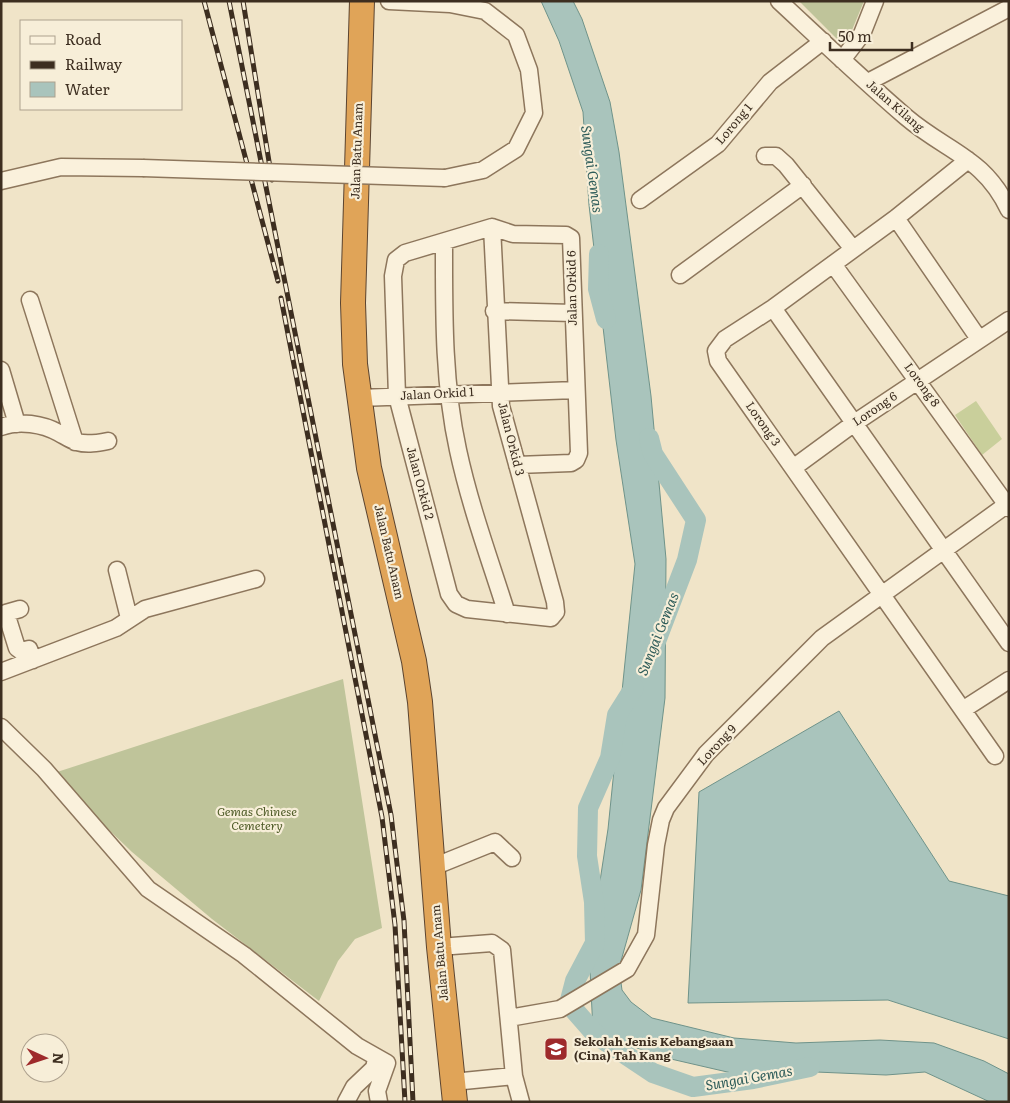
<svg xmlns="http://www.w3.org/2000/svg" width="1010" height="1103" font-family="Literata,serif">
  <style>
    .green { fill: #c9cf9b }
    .cemetery { fill: #bfc49a }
    .water { fill: #a9c4bc; stroke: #6f938a }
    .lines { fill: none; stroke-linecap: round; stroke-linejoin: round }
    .river { stroke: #a9c4bc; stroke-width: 20 }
    .minor-casing { stroke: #8d765c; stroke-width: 19 }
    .highway-casing { stroke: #5b4430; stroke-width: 26 }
    .minor { stroke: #faf1dc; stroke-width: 16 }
    .highway { stroke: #e0a458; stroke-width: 24 }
    .rail-casing { stroke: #3d2e20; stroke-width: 5 }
    .rail { stroke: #f7eed8; stroke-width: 3; stroke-dasharray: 9; stroke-linecap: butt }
    .minor-bridge-casing { stroke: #8d765c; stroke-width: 19; stroke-linecap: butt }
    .minor-bridge { stroke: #faf1dc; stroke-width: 16 }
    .labels { text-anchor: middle; stroke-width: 4.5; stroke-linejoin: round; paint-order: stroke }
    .street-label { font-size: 12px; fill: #3d2e20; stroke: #f7eed8 }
    .park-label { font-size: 12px; font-style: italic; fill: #4d5a26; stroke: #f7eed8 }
    .poi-label { font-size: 12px; font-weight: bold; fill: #3d2e20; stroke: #f7eed8; text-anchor: start }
    .water-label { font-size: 14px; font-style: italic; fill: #2f5d5a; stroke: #f7eed8 }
  </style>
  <rect width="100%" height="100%" fill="#f0e4c8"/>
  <path class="green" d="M976 401 1002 439 982 455 955 415Z"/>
  <path class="cemetery" d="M799 1H864L845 47Z
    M343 679 382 928 355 939 338 961 319 1001 212 919 132 852 51 774Z"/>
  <path class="water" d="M541 1H573L582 19 610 102 619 152 651 396 666 559 665 698 641 890 619 968 622 990 631 1002 652 1018 734 1038 796 1043 880 1040 934 1043 984 1061 1009 1074V1102H990L925 1072 886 1075 816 1072 736 1074 658 1056 593 1031 590 970 596 907 608 829 635 564 616 440 589 205 583 112 559 41Z
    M839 711 949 881 1009 896V1039L888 1000 688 1003 699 792Z"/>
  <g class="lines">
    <path class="river" d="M599 254 598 289 606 319
      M649 438 653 454 696 520 687 560 655 644
      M634 688 617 715 610 758 588 808 587 856 594 902 595 943 575 981 569 1004 596 1035 653 1073 693 1087 753 1079 810 1067"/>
    <g class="minor-casing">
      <path id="minor" d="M389 1 450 4 485 11 516 35 529 70 534 113 516 149 483 170 445 178
        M779 1C821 40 863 80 906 117 947 152 984 157 1009 210
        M842 60 862 34 875 1
        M868 82 1009 8
        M765 156H776L786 165 853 249
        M968 160 896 218 773 308 725 339 716 351 718 361 995 756
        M1 181 61 167 143 168
        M640 200 718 144 770 82 823 41
        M896 218 979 339
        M492 227 501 406 555 602 556 612 551 618 467 609 456 604 449 594 397 396 393 276 396 260 405 253 492 227 513 234 566 235 571 238 579 453 576 460 571 463 517 465
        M444 242C444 311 443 382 458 450 470 506 490 560 507 614
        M833 264 1009 508
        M680 275 803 185
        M30 300 75 442
        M773 308 1009 643
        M494 311 573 313
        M1 370 17 424
        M359 398 576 390
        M1 427C19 420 43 424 59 433 65 436 70 440 77 442 87 445 98 443 108 441
        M793 468 853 424 1009 320
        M117 570 129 618
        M20 609 6 613 17 648 21 651 29 649 33 660
        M1 672 116 628 145 609 256 579
        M964 709 1009 680
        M1 727 44 769 148 889 244 955 357 1046 387 1063 377 1091 379 1102
        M433 867 495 842 512 858
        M439 947 492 943 502 950 514 1076 521 1102
        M509 1018 560 1009 627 969 646 935 656 845 661 820 666 808 706 754 822 638 1009 503
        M453 1082 514 1076
        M346 1102 354 1087 374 1068 376 1059"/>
    </g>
    <g class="highway-casing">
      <path id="highway" d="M362 1 353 303 355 364 369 468 414 661 420 702 439 947 455 1102"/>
    </g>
    <use href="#minor" class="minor"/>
    <use href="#highway" class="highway"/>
    <g class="rail-casing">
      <path id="rail" d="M204 1 278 281
        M229 1 391 815 404 921 413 1102
        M243 1 272 180
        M281 298 382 817 395 925 405 1102"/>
    </g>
    <use href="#rail" class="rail"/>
    <g class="minor-bridge-casing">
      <path id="minor-bridge" d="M143 168 445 178"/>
    </g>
    <use href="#minor-bridge" class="minor-bridge"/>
  </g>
  <defs>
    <g id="school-square" transform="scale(1.25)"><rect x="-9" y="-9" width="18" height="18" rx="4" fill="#9e2a2b" stroke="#f7eed8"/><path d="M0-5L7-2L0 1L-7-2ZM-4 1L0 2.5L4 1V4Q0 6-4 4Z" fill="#fff"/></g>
  </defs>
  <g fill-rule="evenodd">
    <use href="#school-square" x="556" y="1049"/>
  </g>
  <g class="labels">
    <g class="street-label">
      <text transform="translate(895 106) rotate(41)" y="4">Jalan Kilang</text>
      <text transform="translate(734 124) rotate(-50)" y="4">Lorong 1</text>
      <text transform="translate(357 151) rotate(-88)" y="4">Jalan Batu Anam</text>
      <text transform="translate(572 288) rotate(-91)" y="4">Jalan Orkid 6</text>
      <text transform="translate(922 385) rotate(54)" y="4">Lorong 8</text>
      <text transform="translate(437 394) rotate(-3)" y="4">Jalan Orkid 1</text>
      <text transform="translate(875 409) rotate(-34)" y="4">Lorong 6</text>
      <text transform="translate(763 424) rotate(55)" y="4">Lorong 3</text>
      <text transform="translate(511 439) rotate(76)" y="4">Jalan Orkid 3</text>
      <text transform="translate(420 483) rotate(75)" y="4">Jalan Orkid 2</text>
      <text transform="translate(389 552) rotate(77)" y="4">Jalan Batu Anam</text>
      <text transform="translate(717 745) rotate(-47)" y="4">Lorong 9</text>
      <text transform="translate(440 953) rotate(-95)" y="4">Jalan Batu Anam</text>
    </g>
    <g class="park-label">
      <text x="257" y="816">Gemas Chinese<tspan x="257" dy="14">Cemetery</tspan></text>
    </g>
    <g class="poi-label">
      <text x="574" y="1046">Sekolah Jenis Kebangsaan<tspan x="574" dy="14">(Cina) Tah Kang</tspan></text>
    </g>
    <g class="water-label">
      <text transform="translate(592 169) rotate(82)" y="5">Sungai Gemas</text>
      <text transform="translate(658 634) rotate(-68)" y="5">Sungai Gemas</text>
      <text transform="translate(749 1078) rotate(-10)" y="5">Sungai Gemas</text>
    </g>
  </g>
  <rect width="1010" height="1103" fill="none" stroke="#3d2e20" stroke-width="5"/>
  <rect x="20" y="20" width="162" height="90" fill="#f7eed8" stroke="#ada18e"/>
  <rect x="30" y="36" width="25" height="8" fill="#faf1dc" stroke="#ada18e"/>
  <text x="65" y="45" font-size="15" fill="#3d2e20">Road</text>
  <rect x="30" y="61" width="25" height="8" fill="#3d2e20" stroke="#ada18e"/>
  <text x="65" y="70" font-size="15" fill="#3d2e20">Railway</text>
  <rect x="30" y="82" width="25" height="15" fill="#a9c4bc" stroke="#ada18e"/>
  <text x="65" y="95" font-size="15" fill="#3d2e20">Water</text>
  <g transform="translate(45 1058) rotate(93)"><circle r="24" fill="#f7eed8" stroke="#ada18e"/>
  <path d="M0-4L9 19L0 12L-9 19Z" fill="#9e2a2b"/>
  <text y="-8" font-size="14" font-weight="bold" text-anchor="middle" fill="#3d2e20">N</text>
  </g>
  <path d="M830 42v8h82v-8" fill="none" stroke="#3d2e20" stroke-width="2.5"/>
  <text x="838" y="42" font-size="15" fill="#3d2e20" stroke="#f7eed8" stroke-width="4" paint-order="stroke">50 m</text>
</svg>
